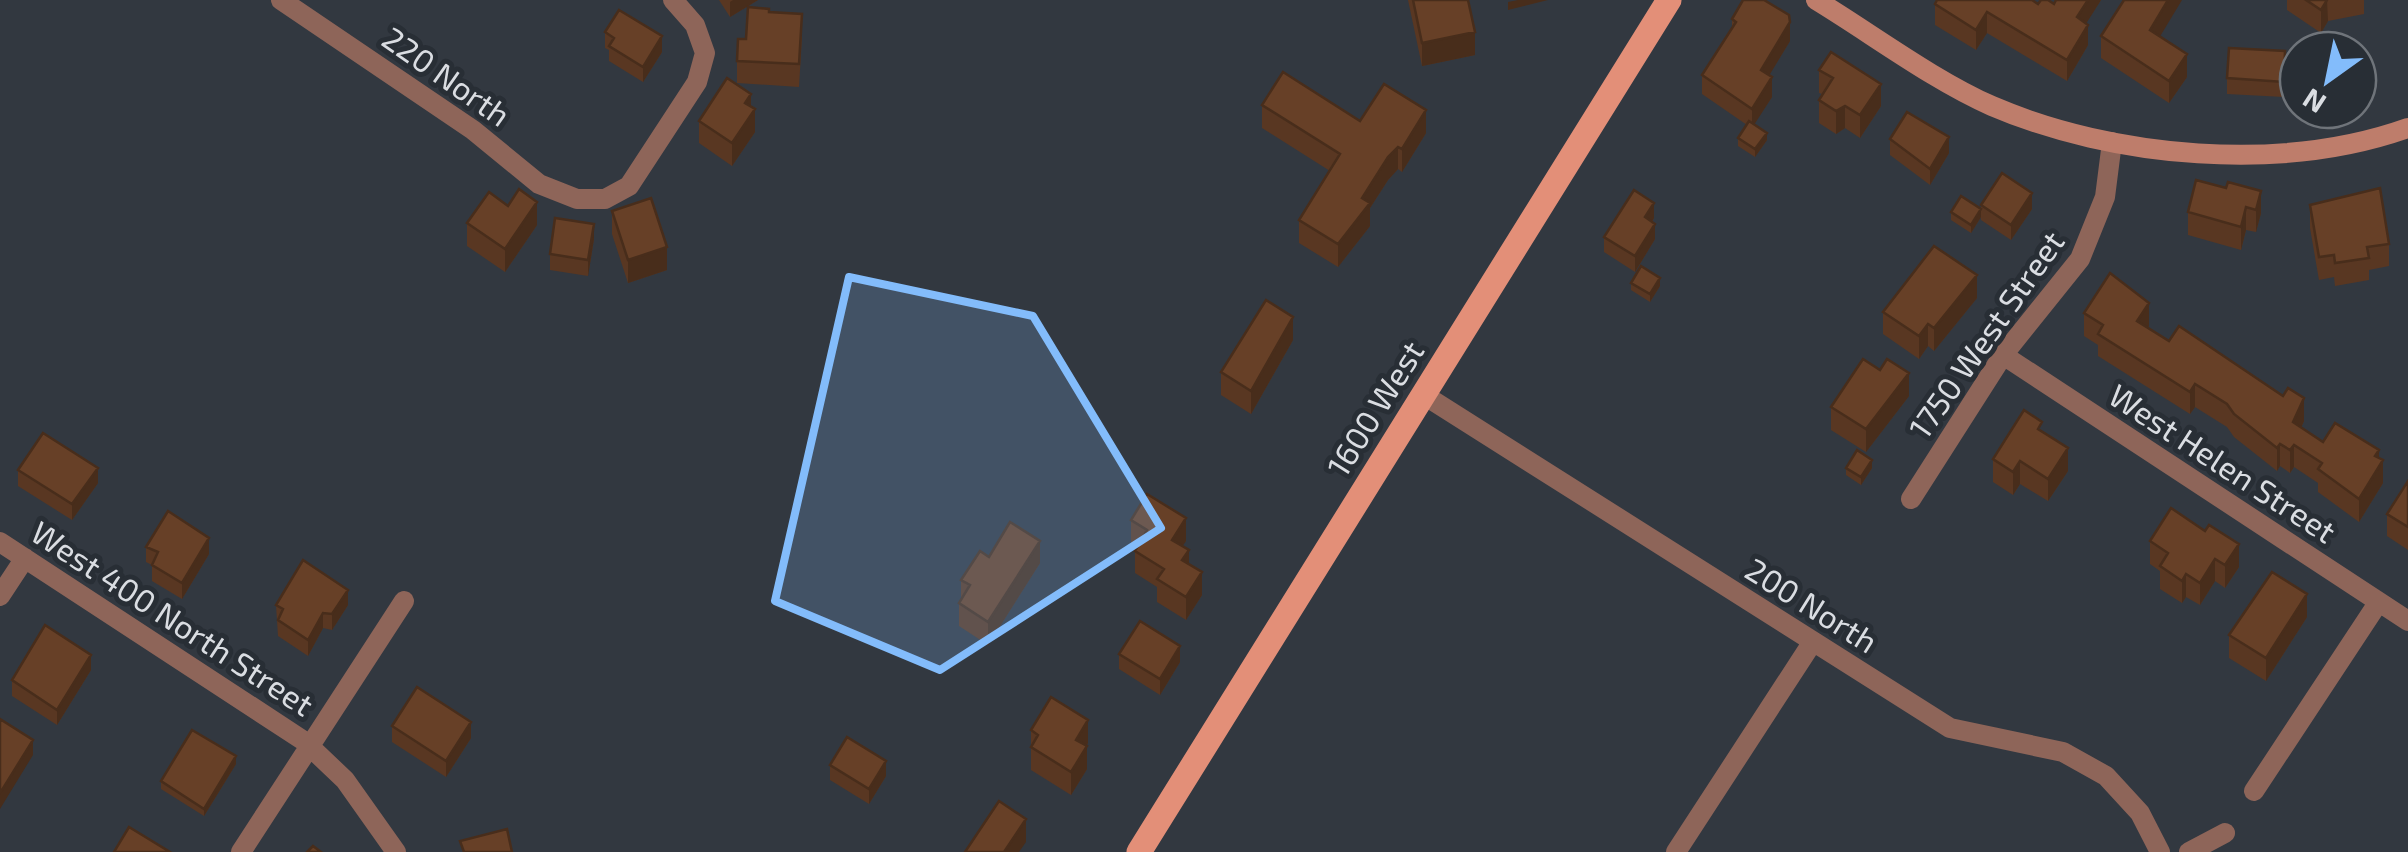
<svg xmlns="http://www.w3.org/2000/svg" width="2408" height="852" font-family="'Exo 2',sans-serif">
  <style>
    .lines { fill: none; stroke-linecap: round; stroke-linejoin: round }
    .street { stroke: #8e6559; stroke-width: 20 }
    .secondary { stroke: #be7d6b; stroke-width: 20 }
    .primary { stroke: #e38f78; stroke-width: 25 }
    .wall { fill: #593722 }
    .shaded-wall { fill: #482d1b }
    .building { fill: #674027; stroke: #482d1b; stroke-width: 2.5 }
    .marked { fill: #83bcfb; fill-opacity: 0.2; stroke: #83bcfb; stroke-width: 8; stroke-linejoin: round }
    .labels { text-anchor: middle; stroke-width: 10; stroke-linejoin: round; paint-order: stroke }
    .street-label { font-size: 32px; fill: #dadde2; stroke: #282e35 }
  </style>
  <rect width="100%" height="100%" fill="#323840"/>
  <g class="lines">
    <path class="street" d="M281 0 473 130 539 184 577 199H605L629 186 697 82 705 53 695 25 673 0
      M2003 355 2408 621
      M1424 395 1950 728 2063 752 2106 776 2140 813 2160 852
      M1911 499 2003 355 2080 259 2105 197 2112 142
      M0 542 304 741 345 780 396 852
      M0 596 25 558
      M2254 791 2378 603
      M241 852 404 601
      M1676 852 1812 643
      M2189 852 2225 833"/>
    <path class="secondary" d="M1816 0C1872 34 1933 80 1992 106 2113 158 2282 173 2408 128"/>
    <path class="primary" d="M1139 852 1669 0"/>
  </g>
  <path class="wall" d="M719 0H758L730 17Z
    M1408 0H1468L1475 55 1422 66Z
    M2056 0H2101L2086 23 2088 45 2067 81 1987 33 1976 50 1935 25V4H2054Z
    M2287 0H2364V14L2328 21 2321 33 2287 10Z
    M769 12 802 37 799 87 737 83V61L746 39Z
    M1732 19 1790 41 1769 75 1772 97 1754 124 1767 140 1755 157 1738 146V138L1747 125 1702 94V75L1732 29Z
    M605 32 662 52 643 82 609 61V50L605 48Z
    M2101 36 2187 77 2169 103 2101 58Z
    M2285 66 2284 97 2227 94V78Z
    M1819 70 1881 106 1860 138 1845 128 1836 134 1819 123V100L1822 94 1819 93Z
    M1262 105 1426 133 1402 172 1398 169 1388 180 1370 208V226L1338 267 1299 243V220L1330 171 1262 128Z
    M751 107 755 132 732 166 699 143V121Z
    M1890 139 1949 153 1930 185 1890 155Z
    M2226 188 2261 213 2256 232 2246 230 2241 250 2188 235V212Z
    M1981 205 2032 209 2011 240 1981 220Z
    M2310 205 2389 244V266L2369 270V280L2335 286 2334 277 2319 280 2310 228Z
    M508 206 537 225 505 272 467 246V223Z
    M612 211 667 270 628 283 612 234Z
    M1951 212 1981 217 1971 233 1951 220Z
    M1654 218 1652 222 1655 239 1635 272 1604 252V237Z
    M594 239 588 276 550 270V254Z
    M1631 283 1660 286 1650 302 1631 290Z
    M1977 298 1934 351 1928 346 1919 359 1883 334V312Z
    M2084 313 2149 326 2148 327 2169 341 2304 421 2301 428 2323 442 2379 458 2383 483 2359 522 2318 492V483L2294 467 2290 473 2280 466 2277 471 2234 437 2227 427 2195 407 2190 414 2098 356V345L2084 336Z
    M1293 340 1251 414 1221 395V372Z
    M1909 396 1866 452 1831 430V407Z
    M2042 432 2068 471 2048 501 2020 484 2013 495 1993 482V459Z
    M1846 468H1872L1861 485 1846 475Z
    M18 470 98 483 72 520 18 486Z
    M2408 481V550L2387 536V514Z
    M2171 508 2239 567 2225 588 2215 581 2200 605 2186 597 2182 603 2160 589V571L2150 564V541Z
    M1131 520 1186 541 1182 546 1202 595 1186 620 1157 602V587L1135 573V551L1137 547 1131 543Z
    M146 547 209 554 182 599 152 581V565L146 562Z
    M989 557 1040 563 988 645 959 626V603L961 599V580Z
    M276 605H348L332 630 323 628 308 656 278 636Z
    M2307 617 2266 681 2229 658V635Z
    M1119 654 1180 662 1160 695 1119 669Z
    M91 670 57 725 12 696V680Z
    M392 726 471 738 446 777 392 742Z
    M1031 730 1088 743 1086 746 1087 769 1071 795 1031 770Z
    M236 764 204 816 161 789V781Z
    M830 765 886 776 869 804 830 780Z"/>
  <path class="shaded-wall" d="M733 0H758L730 17V2Z
    M1518 0H1548L1508 10V2Z
    M2088 0H2101L2077 38V17Z
    M2168 0H2182L2150 53V30Z
    M2327 0 2328 21 2321 33V10Z
    M1987 12V33L1976 50V30Z
    M1790 22V41L1761 89V70Z
    M2088 25V45L2067 81V60Z
    M1475 32V55L1422 66V43Z
    M662 36V52L643 82V67Z
    M2187 54V77L2169 103V81Z
    M1772 77V97L1752 128V109Z
    M1881 84V106L1860 138V115Z
    M751 94V115L755 109V132L732 166V143L745 103Z
    M1845 106V128L1836 134V111Z
    M1426 110V133L1402 172V149Z
    M1767 133V140L1755 157V149Z
    M1949 137V153L1930 185V169Z
    M1398 147V169L1388 180 1370 208V226L1338 267V244L1362 198 1388 157Z
    M2261 191V213L2256 232V210Z
    M2032 193V209L2011 240V225Z
    M537 202V225L505 272V249Z
    M1654 203V218L1645 233V217Z
    M2246 207V230L2241 250V227Z
    M1981 209V217L1971 233V225Z
    M594 224V239L588 276V260Z
    M1655 224V239L1635 272V256Z
    M667 247V270L628 283V260Z
    M1977 275V298L1934 351V328Z
    M1660 278V286L1650 302V294Z
    M2149 303V326L2137 343V321Z
    M1293 317V340L1251 414V391Z
    M1928 324V346L1919 359V336Z
    M1909 373V396L1866 452V429Z
    M2195 384V407L2190 414V392Z
    M2304 398V421L2293 445V422Z
    M2280 444V466L2277 471V448Z
    M2294 445V467L2290 473V450Z
    M2068 448V471L2048 501V479Z
    M2379 450V467L2383 460V483L2359 522V499Z
    M1872 460V468L1861 485V477Z
    M2020 461V484L2013 495V472Z
    M98 468V483L72 520V504Z
    M1186 518V541L1172 562V540Z
    M209 538V554L182 599V583Z
    M1040 541V563L988 645V622Z
    M2239 544V567L2225 588V565Z
    M1189 550V572L1182 560Z
    M2215 559V581L2200 605V583Z
    M1202 572V595L1186 620V597Z
    M2186 574V597L2182 603V581Z
    M348 590V605L332 630V614Z
    M2307 594V617L2266 681V658Z
    M323 613V628L308 656V640Z
    M1180 646V662L1160 695V679Z
    M91 655V670L57 725V710Z
    M1088 720V743L1076 762V740Z
    M471 722V738L446 777V761Z
    M33 740V755L0 809V793Z
    M1087 746V769L1071 795V772Z
    M236 756V764L204 816V809Z
    M886 761V776L869 804V789Z
    M1026 819V842L1019 852H1004Z"/>
  <path class="building" d="M1413 0H1468L1475 32 1422 43Z
    M1743 0H1764L1789 15 1790 22 1761 70 1772 77 1752 109 1702 75 1736 22 1732 19Z
    M1937 0H2032L2038 4 2041 0H2048L2054 4 2056 0H2088L2077 17 2088 25 2067 60 1987 12 1976 30 1935 4Z
    M2124 0H2168L2150 30 2187 54 2169 81 2101 36Z
    M2306 0H2327L2321 10Z
    M748 7 769 9V12L802 14 799 64 737 61 738 39H746Z
    M619 10 662 36 643 67 609 46 614 38 605 32Z
    M2229 48 2285 51 2284 82 2227 78Z
    M1831 52 1881 84 1860 115 1845 106 1836 111 1819 100 1833 78 1819 70Z
    M1283 72 1360 121 1384 84 1426 110 1402 149 1398 147 1388 157 1362 198 1370 203 1338 244 1299 220 1340 154 1262 105Z
    M727 78 751 94 745 103 755 109 732 143 699 121Z
    M1907 112 1949 137 1930 169 1890 139Z
    M1749 121 1767 133 1755 149 1738 138Z
    M2002 173 2032 193 2011 225 1981 205Z
    M2196 180 2226 188 2228 182 2261 191 2256 210 2246 207 2241 227 2188 212Z
    M2380 188 2389 244 2367 247 2369 258 2335 263 2334 255 2319 257 2310 205Z
    M519 189 537 202 505 249 467 223 489 192 508 206Z
    M1634 190 1654 203 1645 217 1655 224 1635 256 1604 237Z
    M1961 196 1981 209 1971 225 1951 212Z
    M651 198 667 247 628 260 612 211Z
    M555 218 594 224 588 260 550 254Z
    M1934 246 1977 275 1934 328 1928 324 1919 336 1883 312Z
    M1641 266 1660 278 1650 294 1631 283Z
    M2110 273 2149 303 2137 321 2169 341 2179 326 2283 396 2288 388 2304 398 2293 422 2323 442 2335 423 2379 450 2375 456 2383 460 2359 499 2318 469 2322 463 2294 445 2290 450 2280 444 2277 448 2234 414 2227 404 2195 384 2190 392 2098 334 2103 325 2084 313Z
    M1266 300 1293 317 1251 391 1221 372Z
    M1863 359 1880 370 1887 359 1909 373 1866 429 1831 407Z
    M2024 410 2042 422 2038 429 2068 448 2048 479 2020 461 2013 472 1993 459Z
    M43 433 98 468 72 504 18 470Z
    M1857 450 1872 460 1861 477 1846 468Z
    M2408 481V527L2387 514Z
    M1147 494 1186 518 1172 540 1189 550 1182 560 1202 572 1186 597 1157 579 1164 569 1135 551 1147 530 1131 520Z
    M2171 508 2205 531 2209 525 2239 544 2225 565 2215 559 2200 583 2186 574 2182 581 2160 566 2168 553 2150 541Z
    M168 511 209 538 182 583 152 565 158 552 146 547Z
    M1010 522 1040 541 988 622 959 603 970 585 961 580 980 551 989 557Z
    M303 560 348 590 332 614 323 613 308 640 278 620 283 609 276 605Z
    M2272 572 2307 594 2266 658 2229 635Z
    M1140 621 1180 646 1160 679 1119 654Z
    M45 625 91 655 57 710 12 680Z
    M417 687 471 722 446 761 392 726Z
    M1051 697 1088 720 1076 740 1087 746 1071 772 1031 747 1038 735 1031 730Z
    M0 719 33 740 0 793Z
    M192 730 236 756 204 809 161 781Z
    M847 737 886 761 869 789 830 765Z
    M999 801 1026 819 1004 852H965Z
    M129 827 170 852H114Z
    M507 829 512 852H464L460 841Z
    M313 846 321 852H307Z"/>
  <path class="marked" d="M849 277 1033 316 1161 528 940 670 775 601Z"/>
  <g class="labels">
    <g class="street-label">
      <text transform="translate(446 77) rotate(35)" y="11">220 North</text>
      <text transform="translate(1987 335) rotate(-55)" y="11">1750 West Street</text>
      <text transform="translate(1376 409) rotate(-58)" y="11">1600 West</text>
      <text transform="translate(2222 464) rotate(33)" y="11">West Helen Street</text>
      <text transform="translate(1811 606) rotate(32)" y="11">200 North</text>
      <text transform="translate(172 619) rotate(33)" y="11">West 400 North Street</text>
    </g>
  </g>
  <g transform="translate(2328 80) rotate(213)"><circle r="48" fill="#282e35" stroke="#6f747a" stroke-width="2.5"/>
  <path d="M0-8L18 38L0 25L-18 38Z" fill="#83bcfb"/>
  <text y="-15" font-size="28" font-weight="bold" text-anchor="middle" fill="#dadde2">N</text>
  </g>
</svg>
